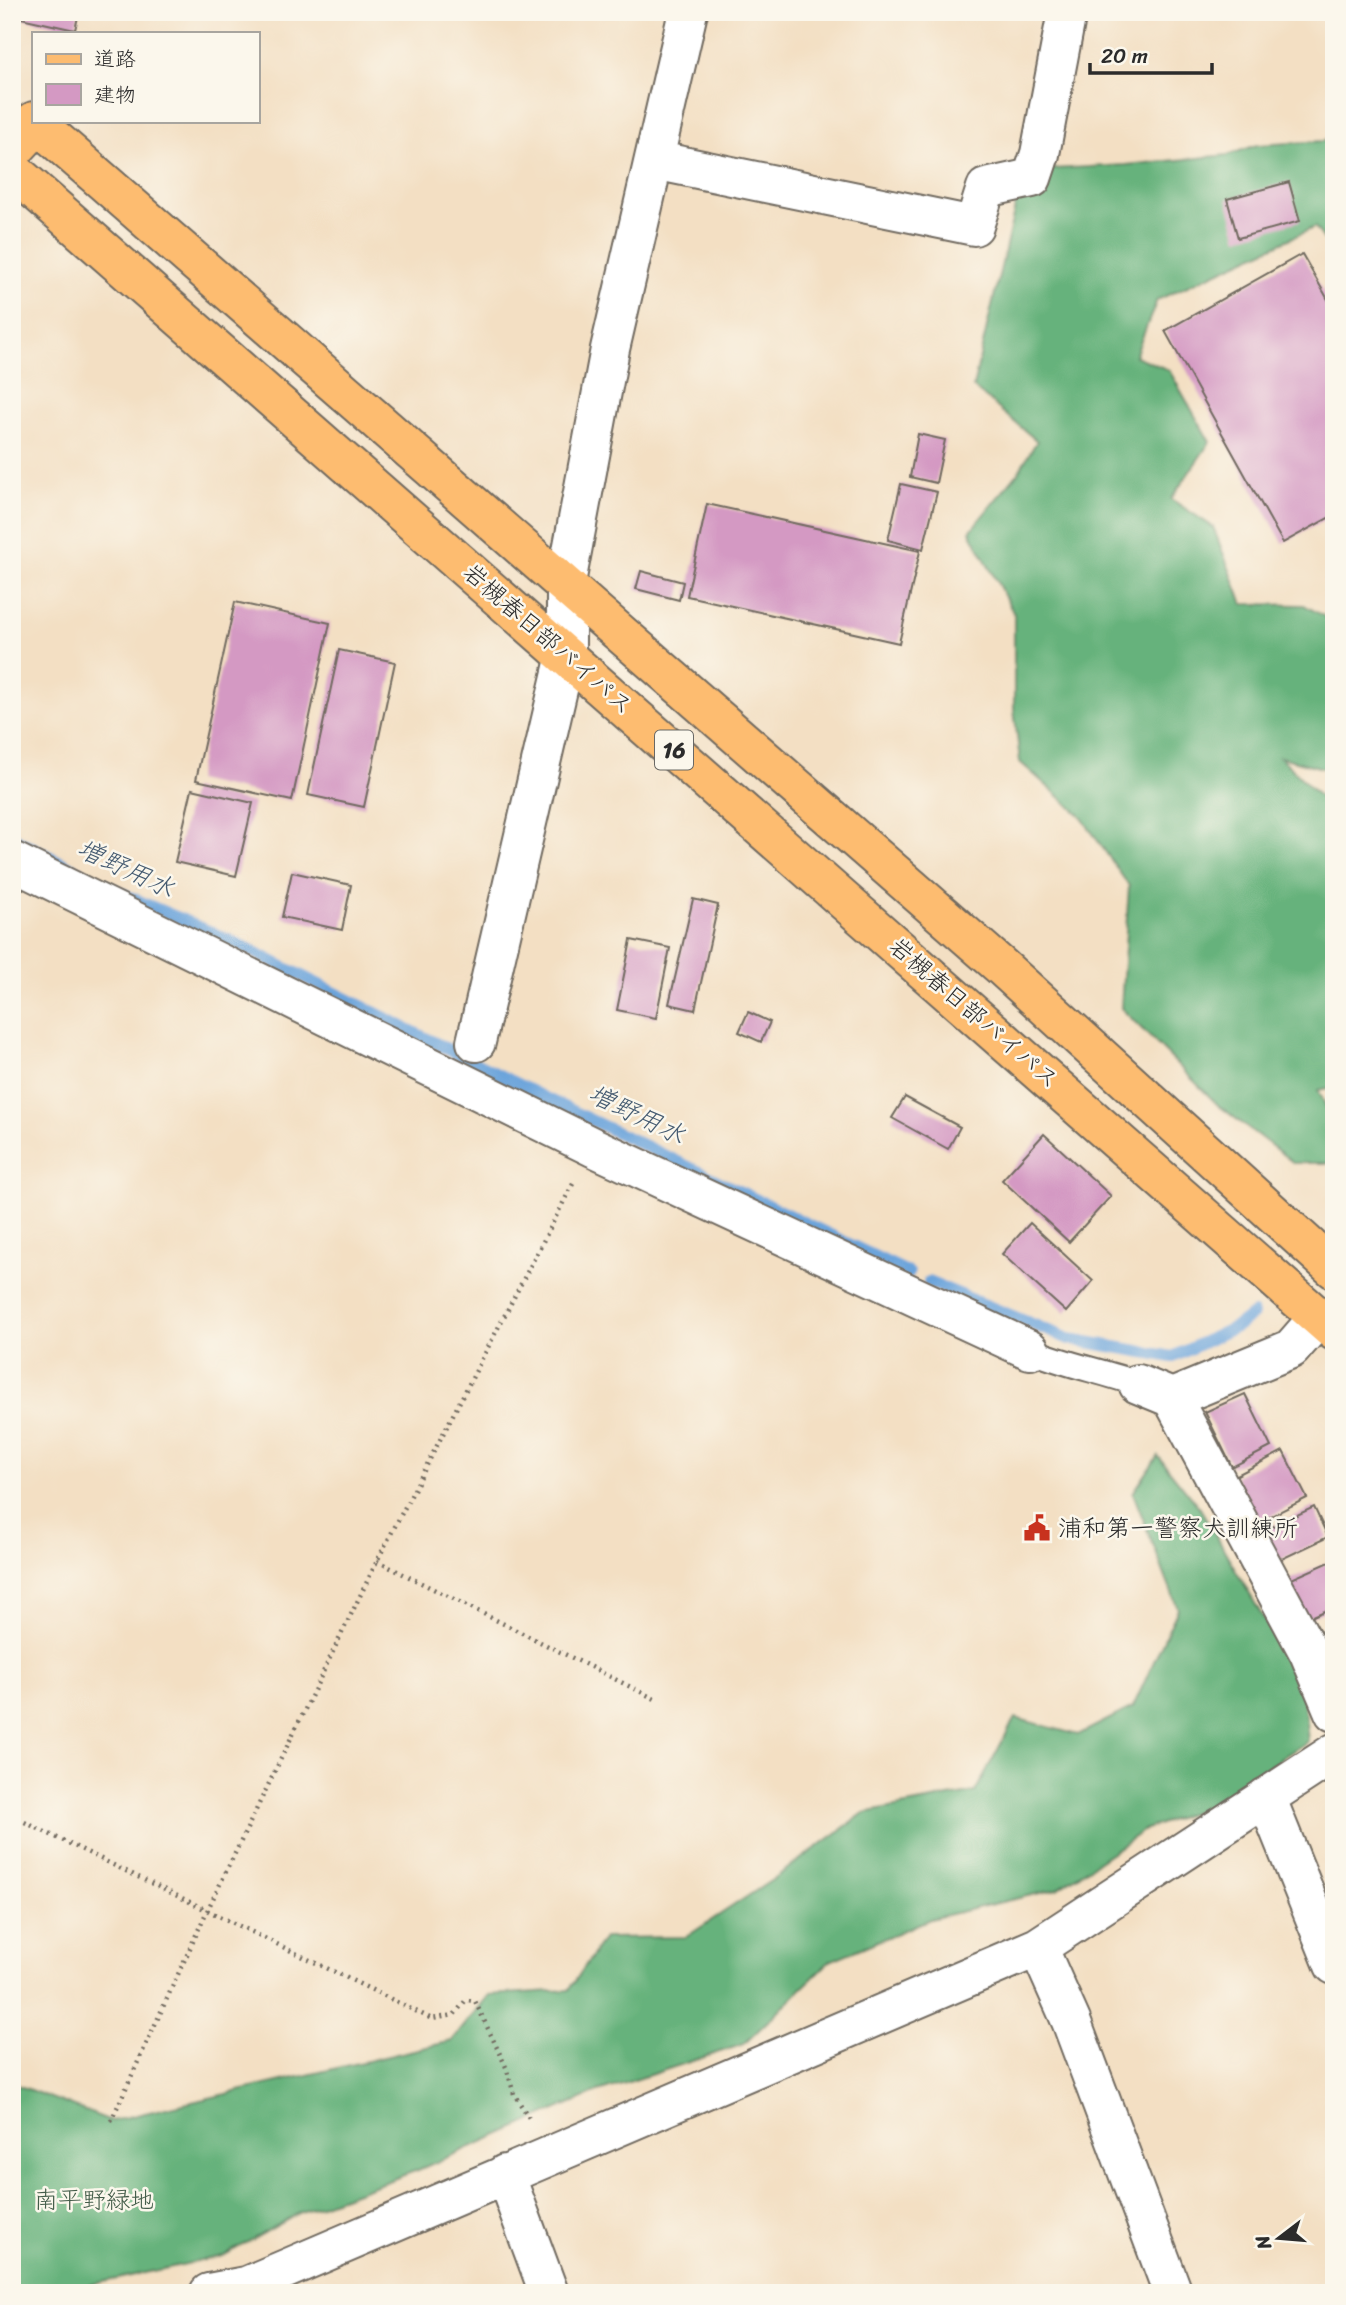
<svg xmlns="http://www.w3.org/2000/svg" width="1346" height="2305" font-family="Sriracha,'Klee One',sans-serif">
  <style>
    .forest { fill: #66b27c; stroke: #486e54; stroke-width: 2 }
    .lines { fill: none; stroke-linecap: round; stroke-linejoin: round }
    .stream { stroke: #6ca4db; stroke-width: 12 }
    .building { fill: #d499c3 }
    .service-casing { stroke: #716a60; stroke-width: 28 }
    .minor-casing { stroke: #716a60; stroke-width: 42 }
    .primary-casing { stroke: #716a60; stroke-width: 42 }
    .trunk-casing { stroke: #716a60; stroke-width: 42 }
    .path { stroke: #716a60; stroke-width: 4.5; stroke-dasharray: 2 5; stroke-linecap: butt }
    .service { stroke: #fff; stroke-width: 24 }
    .minor { stroke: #fff; stroke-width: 38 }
    .primary { stroke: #fdbc70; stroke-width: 38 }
    .trunk { stroke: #fdbc70; stroke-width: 38 }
    .labels { text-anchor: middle; stroke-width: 5; stroke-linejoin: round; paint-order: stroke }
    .shield { fill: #fbf7ec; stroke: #696865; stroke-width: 2 }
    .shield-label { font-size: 23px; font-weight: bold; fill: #2b2b2b }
    .street-label { font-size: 24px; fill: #2b2b2b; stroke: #fbf7ec }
    .poi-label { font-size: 24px; fill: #2b2b2b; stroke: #fbf7ec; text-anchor: start }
    .park-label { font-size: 24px; fill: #445d4a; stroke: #fbf7ec }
    .water-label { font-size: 26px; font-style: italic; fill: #455b71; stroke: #fbf7ec }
  </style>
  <rect width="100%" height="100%" fill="#fbf7ec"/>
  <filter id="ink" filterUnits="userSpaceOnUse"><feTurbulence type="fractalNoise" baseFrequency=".0143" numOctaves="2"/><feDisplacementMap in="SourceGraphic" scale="14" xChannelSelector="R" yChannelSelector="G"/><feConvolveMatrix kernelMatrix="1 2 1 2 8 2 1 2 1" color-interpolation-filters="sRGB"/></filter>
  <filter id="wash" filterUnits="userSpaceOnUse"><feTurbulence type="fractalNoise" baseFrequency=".00686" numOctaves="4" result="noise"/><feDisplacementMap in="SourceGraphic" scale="28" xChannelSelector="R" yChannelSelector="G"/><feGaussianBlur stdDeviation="1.57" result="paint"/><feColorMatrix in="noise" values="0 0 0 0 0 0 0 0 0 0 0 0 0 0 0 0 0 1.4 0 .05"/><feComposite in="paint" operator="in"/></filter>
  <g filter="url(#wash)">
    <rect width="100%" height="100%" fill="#f3dfc3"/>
    <path class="forest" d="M1334 137V253L1315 227 1157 300 1135 356 1169 370 1210 442 1171 499 1213 527 1243 604 1304 605 1334 622V771L1280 757 1334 811V921L1329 922 1334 928V1087L1318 1090C1333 1119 1337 1130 1329 1163H1294L1218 1105 1121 1008 1129 886 1080 815 1020 762 1014 709V614L970 531 1017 474 1037 441 973 387 1016 203 1052 169 1126 165 1228 155 1257 145 1324 141Z
      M1158 1456 1200 1508 1279 1645 1304 1703 1308 1741 1204 1808 1146 1829 1057 1889 930 1919 830 1961 744 2044 595 2093 418 2170 301 2212 223 2256 52 2293H12V2083L111 2121 452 2041 489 1995 569 1990 604 1938 686 1937 772 1880 864 1813 975 1792 1015 1718 1078 1735 1133 1707 1178 1609 1133 1493Z"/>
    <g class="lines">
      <path class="stream" d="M12 837 118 892 236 943 543 1097 909 1273
        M929 1282 1069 1339 1173 1357 1237 1326 1253 1314"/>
    </g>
    <g id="blocks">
      <path class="building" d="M12 12H79L75 30 12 16Z
        M1289 182 1300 221 1238 238 1227 199Z
        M1302 254 1334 310V515L1283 543 1165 331Z
        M918 434 945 440 936 483 910 477Z
        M901 484 937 492 923 549 888 540Z
        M707 504 920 551 899 643 687 596Z
        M641 571 683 582 679 600 636 589Z
        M235 602 330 623 292 801 196 780Z
        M339 650 395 662 364 807 308 795Z
        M192 789 253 803 236 876 175 862Z
        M292 872 351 885 342 930 282 917Z
        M693 899 718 905 695 1010 669 1004Z
        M631 940 670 948 656 1018 617 1010Z
        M748 1012 770 1022 761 1042 739 1032Z
        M905 1097 960 1127 948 1149 892 1118Z
        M1044 1134 1111 1196 1069 1242 1002 1180Z
        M1030 1223 1093 1281 1066 1312 1002 1254Z
        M1245 1394 1271 1447 1232 1467 1205 1412Z
        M1283 1451 1307 1498 1259 1522 1235 1476Z
        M1314 1507 1328 1537 1267 1566 1252 1536Z
        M1334 1560V1607L1304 1620 1287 1581Z"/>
    </g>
  </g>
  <g filter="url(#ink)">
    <use href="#blocks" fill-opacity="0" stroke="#716a60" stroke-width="2"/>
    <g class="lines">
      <g class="service-casing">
        <path id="service" d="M1030 1350C1066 1365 1102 1371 1138 1384"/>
      </g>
      <g class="minor-casing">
        <path id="minor" d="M654 160 974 226 986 188 1032 178 1040 154 1067 12
          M12 861 593 1147 1030 1350
          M476 1042 566 655V583L610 349 688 12
          M1318 1318 1291 1349 1172 1398 1309 1653 1334 1712
          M1138 1384 1172 1398
          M1266 1797 1334 1965
          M1038 1947 1071 2021 1173 2293
          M505 2174 549 2293
          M209 2293 246 2286 1038 1947 1334 1753"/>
      </g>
      <g class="primary-casing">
        <path id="primary" d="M12 152 38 124"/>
      </g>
      <g class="trunk-casing">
        <path id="trunk" d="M34 121 1002 967 1334 1269
          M12 170 1334 1331"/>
      </g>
      <path class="path" d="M377 1561 655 1699
        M12 1816 432 2019 454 2015 466 2000 475 2001 506 2067 514 2094 531 2121
        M111 2121 207 1911 377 1561 575 1180"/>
      <use href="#service" class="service"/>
      <use href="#minor" class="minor"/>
      <use href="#primary" class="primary"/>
      <use href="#trunk" class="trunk"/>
    </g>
  </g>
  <defs>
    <g id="civic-bare" transform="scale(2.1)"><path d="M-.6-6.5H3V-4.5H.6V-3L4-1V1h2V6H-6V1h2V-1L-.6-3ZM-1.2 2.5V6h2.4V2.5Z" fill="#c8321e" stroke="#fbf7ec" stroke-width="2.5" paint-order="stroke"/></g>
  </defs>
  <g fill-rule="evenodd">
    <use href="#civic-bare" x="1037" y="1528"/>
  </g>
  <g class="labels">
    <rect class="shield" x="655" y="730.5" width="38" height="39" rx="5"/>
    <g class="shield-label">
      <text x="674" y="758">16</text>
    </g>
    <g class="street-label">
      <text transform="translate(548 639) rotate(41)" y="8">岩槻春日部バイパス</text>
      <text transform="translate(974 1013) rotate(41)" y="8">岩槻春日部バイパス</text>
    </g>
    <g class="poi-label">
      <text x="1058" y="1536">浦和第一警察犬訓練所</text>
    </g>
    <g class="park-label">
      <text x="94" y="2208">南平野緑地</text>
    </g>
    <g class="water-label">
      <text transform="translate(126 868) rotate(25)" y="9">増野用水</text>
      <text transform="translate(637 1114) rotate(26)" y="9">増野用水</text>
    </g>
  </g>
  <rect width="1346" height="2305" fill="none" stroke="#fbf7ec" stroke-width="42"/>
  <rect x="32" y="32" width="228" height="91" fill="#fbf7ec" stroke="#a8a59f" stroke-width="2"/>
  <rect x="46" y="54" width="35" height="10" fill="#fdbc70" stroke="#a8a59f" stroke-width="2"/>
  <text x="94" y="66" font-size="21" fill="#2b2b2b">道路</text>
  <rect x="46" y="84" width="35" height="21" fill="#d499c3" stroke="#a8a59f" stroke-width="2"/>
  <text x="94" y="102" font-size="21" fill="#2b2b2b">建物</text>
  <g transform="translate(1279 2238) rotate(254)" stroke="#fbf7ec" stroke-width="5" paint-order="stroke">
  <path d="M0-5L12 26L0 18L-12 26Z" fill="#2b2b2b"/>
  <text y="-10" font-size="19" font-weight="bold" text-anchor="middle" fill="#2b2b2b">N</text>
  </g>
  <path d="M1090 63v10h122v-10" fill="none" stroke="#2b2b2b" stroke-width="3.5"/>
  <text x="1101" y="63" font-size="21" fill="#2b2b2b" stroke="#fbf7ec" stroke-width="5" paint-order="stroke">20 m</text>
</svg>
